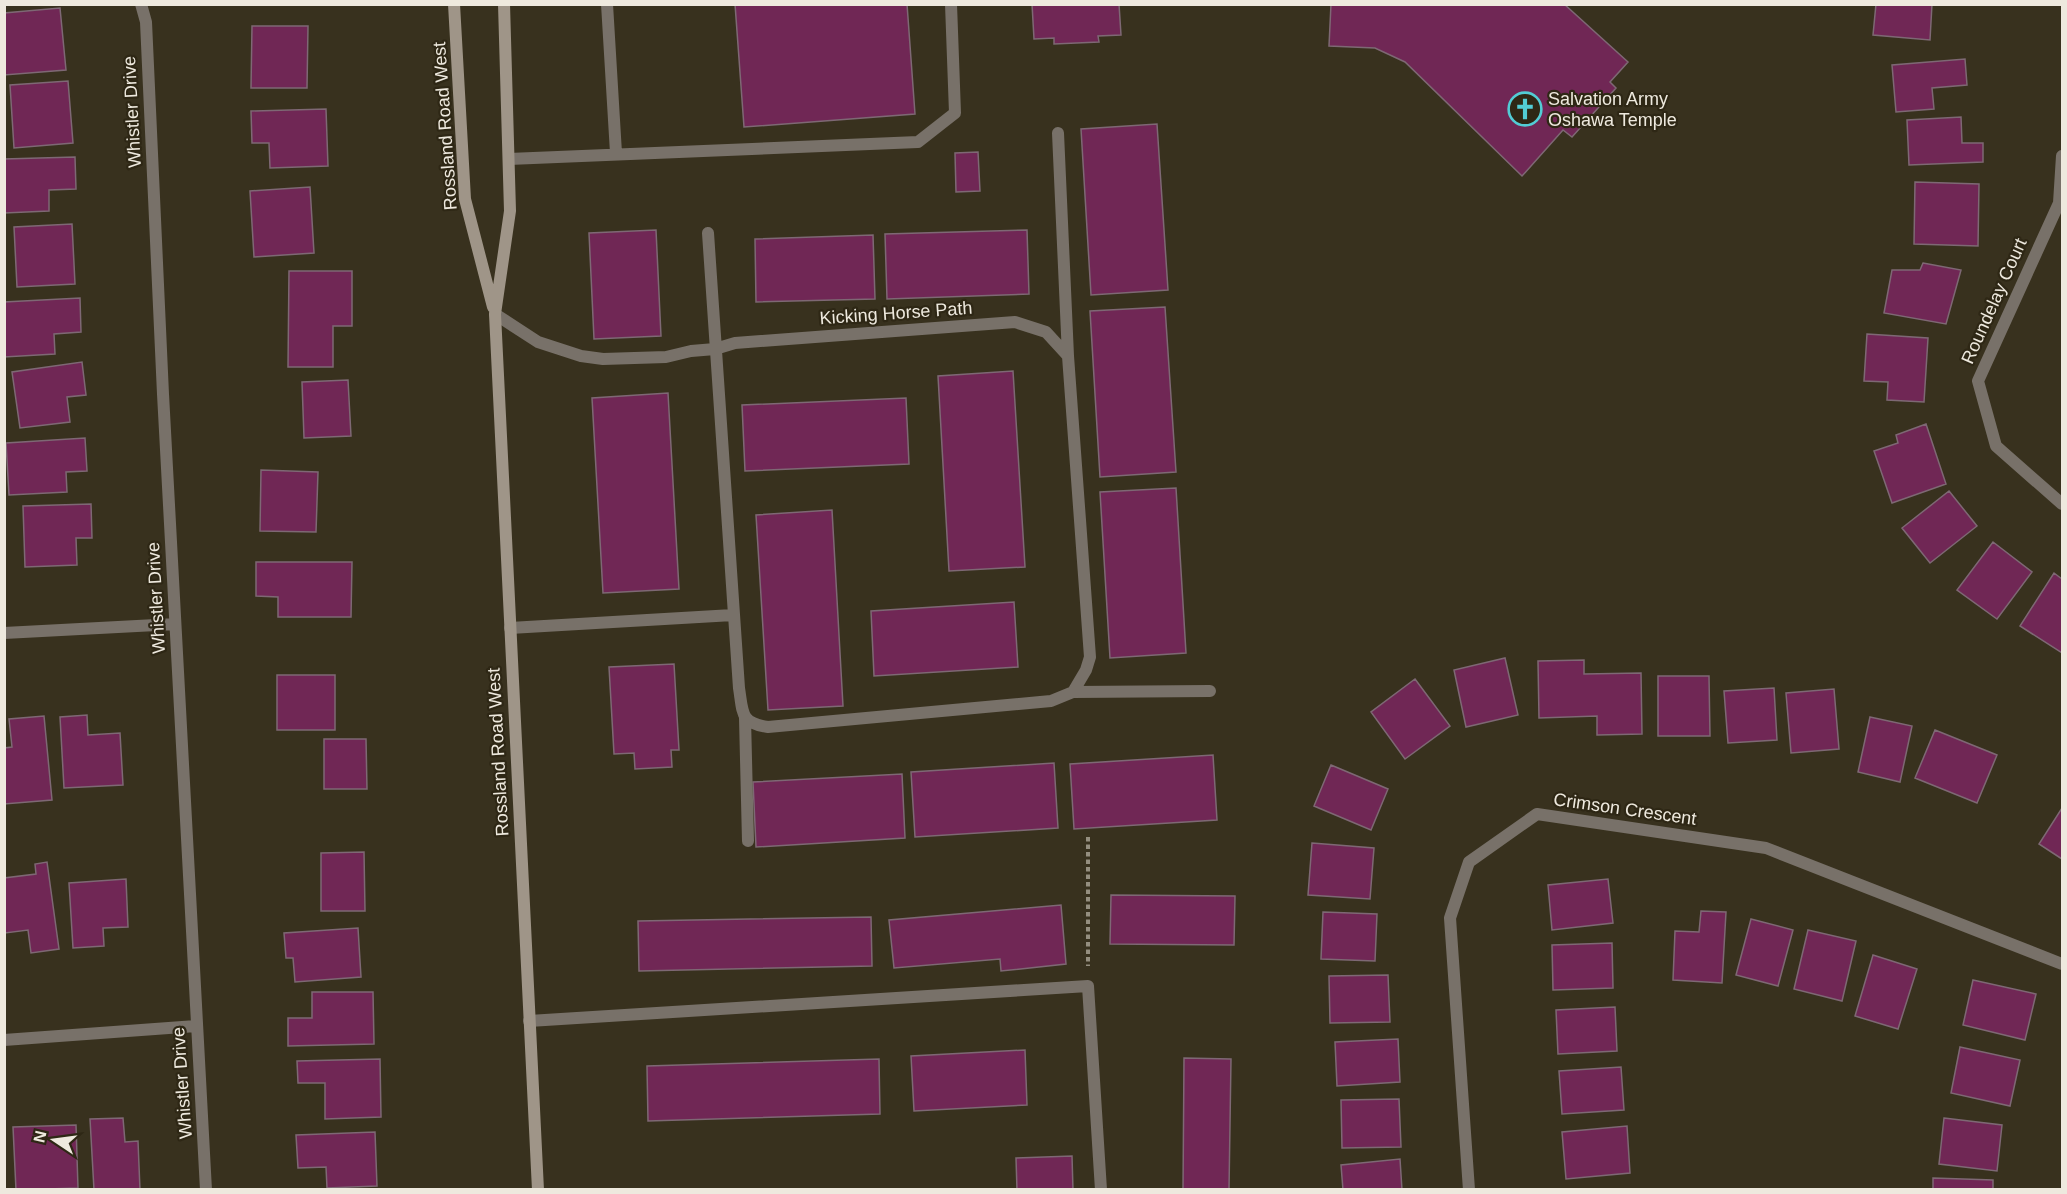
<svg xmlns="http://www.w3.org/2000/svg" width="2067" height="1194" font-family="Arial,sans-serif">
  <style>
    .building { fill: #702755; stroke: #7e6874; stroke-width: 1.5 }
    .lines { fill: none; stroke-linecap: round; stroke-linejoin: round }
    .path { stroke: #948e7f; stroke-width: 4; stroke-dasharray: 4.5 3; stroke-linecap: butt }
    .service { stroke: #787169; stroke-width: 12 }
    .minor { stroke: #787169; stroke-width: 12 }
    .secondary { stroke: #9f9588; stroke-width: 12 }
    .labels { text-anchor: middle; stroke-width: 4.5; stroke-linejoin: round; paint-order: stroke }
    .poi-label { font-size: 18px; fill: #eee9de; stroke: #2e2715; text-anchor: start }
    .street-label { font-size: 18px; fill: #eee9de; stroke: #2e2715 }
  </style>
  <rect width="100%" height="100%" fill="#38311e"/>
  <path class="building" d="M735 4H907L915 114 744 127Z
    M1032 4H1119L1121 35 1098 36 1099 42 1054 44V38L1034 39Z
    M1331 4H1564L1628 62 1610 82 1616 88 1572 137 1563 130 1522 176 1405 62 1375 48 1329 46Z
    M1876 4H1932L1930 40 1873 35Z
    M60 8 66 70 4 75V13Z
    M252 26H308L307 88H251Z
    M1965 59 1967 85 1932 88 1934 109 1896 112 1892 65Z
    M68 81 73 143 14 148 10 85Z
    M326 109 328 166 270 168 269 143H252L251 111Z
    M1961 117 1962 143H1983V162L1909 165 1907 120Z
    M1157 124 1168 290 1091 295 1081 129Z
    M978 152 980 191 956 192 955 153Z
    M75 157 76 189 49 190V211L4 213V159Z
    M1915 182 1979 184 1978 246 1914 244Z
    M310 187 314 253 254 257 250 191Z
    M72 224 75 284 17 287 14 227Z
    M656 230 661 336 594 339 589 233Z
    M1027 230 1029 294 887 299 885 234Z
    M873 235 875 299 756 302 755 239Z
    M1923 263 1961 270 1946 324 1884 313 1892 270H1920Z
    M289 271H352V326H333V367H288Z
    M80 298 81 332 54 334 55 354 4 357V302Z
    M1165 307 1176 472 1100 477 1090 311Z
    M1867 334 1928 338 1924 402 1887 400 1888 382 1864 381Z
    M82 362 86 395 67 397 70 422 20 428 12 372Z
    M1013 371 1025 567 949 571 938 376Z
    M348 380 351 436 304 438 302 382Z
    M668 393 679 589 603 593 592 398Z
    M906 398 909 464 745 471 742 405Z
    M1926 424 1946 484 1892 503 1874 451 1898 443 1896 435Z
    M85 438 87 471 66 472 67 492 9 495 6 443Z
    M261 470 318 472 316 532 260 531Z
    M1176 488 1186 653 1110 658 1100 492Z
    M1949 491 1977 526 1930 563 1902 528Z
    M91 504 92 538H76L77 565 25 567 23 506Z
    M832 510 843 706 768 710 756 515Z
    M1993 542 2032 572 1997 619 1957 590Z
    M256 562H352L351 617H278V597L256 596Z
    M2054 573 2062 579V653L2020 626Z
    M1014 602 1018 667 874 676 871 611Z
    M1505 658 1518 715 1466 727 1454 670Z
    M1584 660V674L1641 673 1642 734 1597 735V716L1539 718 1538 661Z
    M674 664 679 750H671L672 767 635 769 634 753 614 754 609 667Z
    M277 675H335V730H277Z
    M1658 676H1709L1710 736H1658Z
    M1415 679 1450 726 1405 759 1371 712Z
    M1774 688 1777 740 1728 743 1724 691Z
    M1834 689 1839 749 1791 753 1786 693Z
    M87 715 88 735 120 733 123 785 64 788 60 717Z
    M44 716 52 800 4 804V748L12 747 9 719Z
    M1870 717 1912 726 1900 782 1858 772Z
    M1935 730 1997 755 1977 803 1915 778Z
    M324 739H366L367 789H324Z
    M1213 755 1217 820 1074 829 1070 764Z
    M1054 763 1058 828 915 837 911 772Z
    M1331 765 1388 789 1371 830 1314 806Z
    M902 774 905 838 756 847 753 782Z
    M2062 808V859L2039 844Z
    M1312 843 1374 848 1370 899 1308 895Z
    M364 852 365 911H321V853Z
    M47 862 59 949 31 953 28 930 5 933 4 878 36 874 35 864Z
    M126 879 128 927 103 928 104 946 73 948 69 883Z
    M1608 879 1613 923 1552 930 1548 885Z
    M1111 895 1235 896 1234 945 1110 944Z
    M1061 905 1066 964 1001 971 1000 959 894 968 889 920Z
    M1701 911 1726 912 1722 983 1673 980 1675 931 1699 932Z
    M1323 912 1377 914 1375 961 1321 959Z
    M871 917 872 966 639 971 638 921Z
    M1751 919 1793 930 1778 986 1736 975Z
    M358 928 361 977 295 982 293 958H286L284 933Z
    M1808 930 1856 941 1842 1001 1794 989Z
    M1612 943 1613 988 1553 990 1552 945Z
    M1873 955 1917 969 1898 1029 1855 1016Z
    M1388 975 1390 1022 1330 1023 1329 976Z
    M1973 980 2036 994 2025 1040 1963 1025Z
    M312 992H373L374 1044 288 1046V1018H312Z
    M1615 1007 1617 1051 1558 1054 1556 1010Z
    M1398 1039 1400 1082 1337 1086 1335 1042Z
    M1960 1047 2020 1060 2010 1106 1951 1093Z
    M1025 1050 1027 1105 914 1111 911 1056Z
    M1184 1058 1231 1059 1229 1190H1183Z
    M380 1059 381 1117 325 1119V1083H298L297 1061Z
    M879 1059 880 1114 648 1121 647 1066Z
    M1621 1067 1624 1110 1562 1114 1559 1071Z
    M1399 1099 1401 1147 1342 1148 1341 1100Z
    M123 1118 125 1142 138 1141 140 1190H94L90 1119Z
    M1944 1118 2002 1125 1997 1171 1939 1164Z
    M76 1125 78 1188 16 1190 13 1127Z
    M1627 1126 1630 1173 1566 1179 1562 1132Z
    M375 1132 377 1186 327 1188 326 1167 298 1168 296 1135Z
    M1072 1156 1073 1190H1017L1016 1158Z
    M1400 1159 1402 1190H1343L1341 1165Z
    M1933 1178 1993 1180V1190H1933Z"/>
  <g class="lines">
    <path class="path" d="M1088 837V966"/>
    <path class="service" d="M607 4 616 153
      M509 159 918 142 955 113 951 4
      M529 1021 1088 986 1101 1190"/>
    <path class="minor" d="M141 4 146 22 163 394 206 1190
      M1058 133 1068 356
      M2062 156 2059 203 1978 381 1996 446 2062 504
      M495 314 538 342 581 356 603 359 666 357 691 351 715 349 735 343 1015 322 1046 332 1068 356 1090 657 1086 670 1073 692 1051 701 768 727C740 723 743 713 739 688L708 233
      M510 628 733 615
      M4 633 175 624
      M1073 692 1210 691
      M745 718 748 841
      M4 1040 196 1026
      M1469 1190 1450 918 1469 862 1537 814 1766 848 2062 964"/>
    <path class="secondary" d="M454 4 465 199 493 307
      M504 4 510 211 495 314 538 1190"/>
  </g>
  <defs>
    <g id="church-ring" transform="scale(1.725)"><circle r="9.5" fill="#2e2715" stroke="#52ccd5" stroke-width="1.5"/><path d="M-1.2-6h2.4v3.5h3.3v2.4h-3.3V6h-2.4V-.1h-3.3v-2.4h3.3Z" fill="#52ccd5"/></g>
  </defs>
  <g fill-rule="evenodd">
    <use href="#church-ring" x="1525" y="109"/>
  </g>
  <g class="labels">
    <g class="poi-label">
      <text x="1548" y="105">Salvation Army<tspan x="1548" dy="21">Oshawa Temple</tspan></text>
    </g>
    <g class="street-label">
      <text transform="translate(132 112) rotate(-93)" y="6">Whistler Drive</text>
      <text transform="translate(445 126) rotate(-94)" y="6">Rossland Road West</text>
      <text transform="translate(1994 301) rotate(-66)" y="6">Roundelay Court</text>
      <text transform="translate(896 313) rotate(-4)" y="6">Kicking Horse Path</text>
      <text transform="translate(156 598) rotate(-93)" y="6">Whistler Drive</text>
      <text transform="translate(498 752) rotate(-93)" y="6">Rossland Road West</text>
      <text transform="translate(1625 809) rotate(8)" y="6">Crimson Crescent</text>
      <text transform="translate(182 1083) rotate(-94)" y="6">Whistler Drive</text>
    </g>
  </g>
  <rect width="2067" height="1194" fill="none" stroke="#eee9de" stroke-width="12"/>
  <g transform="translate(54 1140) rotate(283)" stroke="#2e2715" stroke-width="4.5" paint-order="stroke">
  <path d="M0-4.5L10 22L0 15L-10 22Z" fill="#eee9de"/>
  <text y="-9" font-size="16" font-weight="bold" text-anchor="middle" fill="#eee9de">N</text>
  </g>
</svg>
